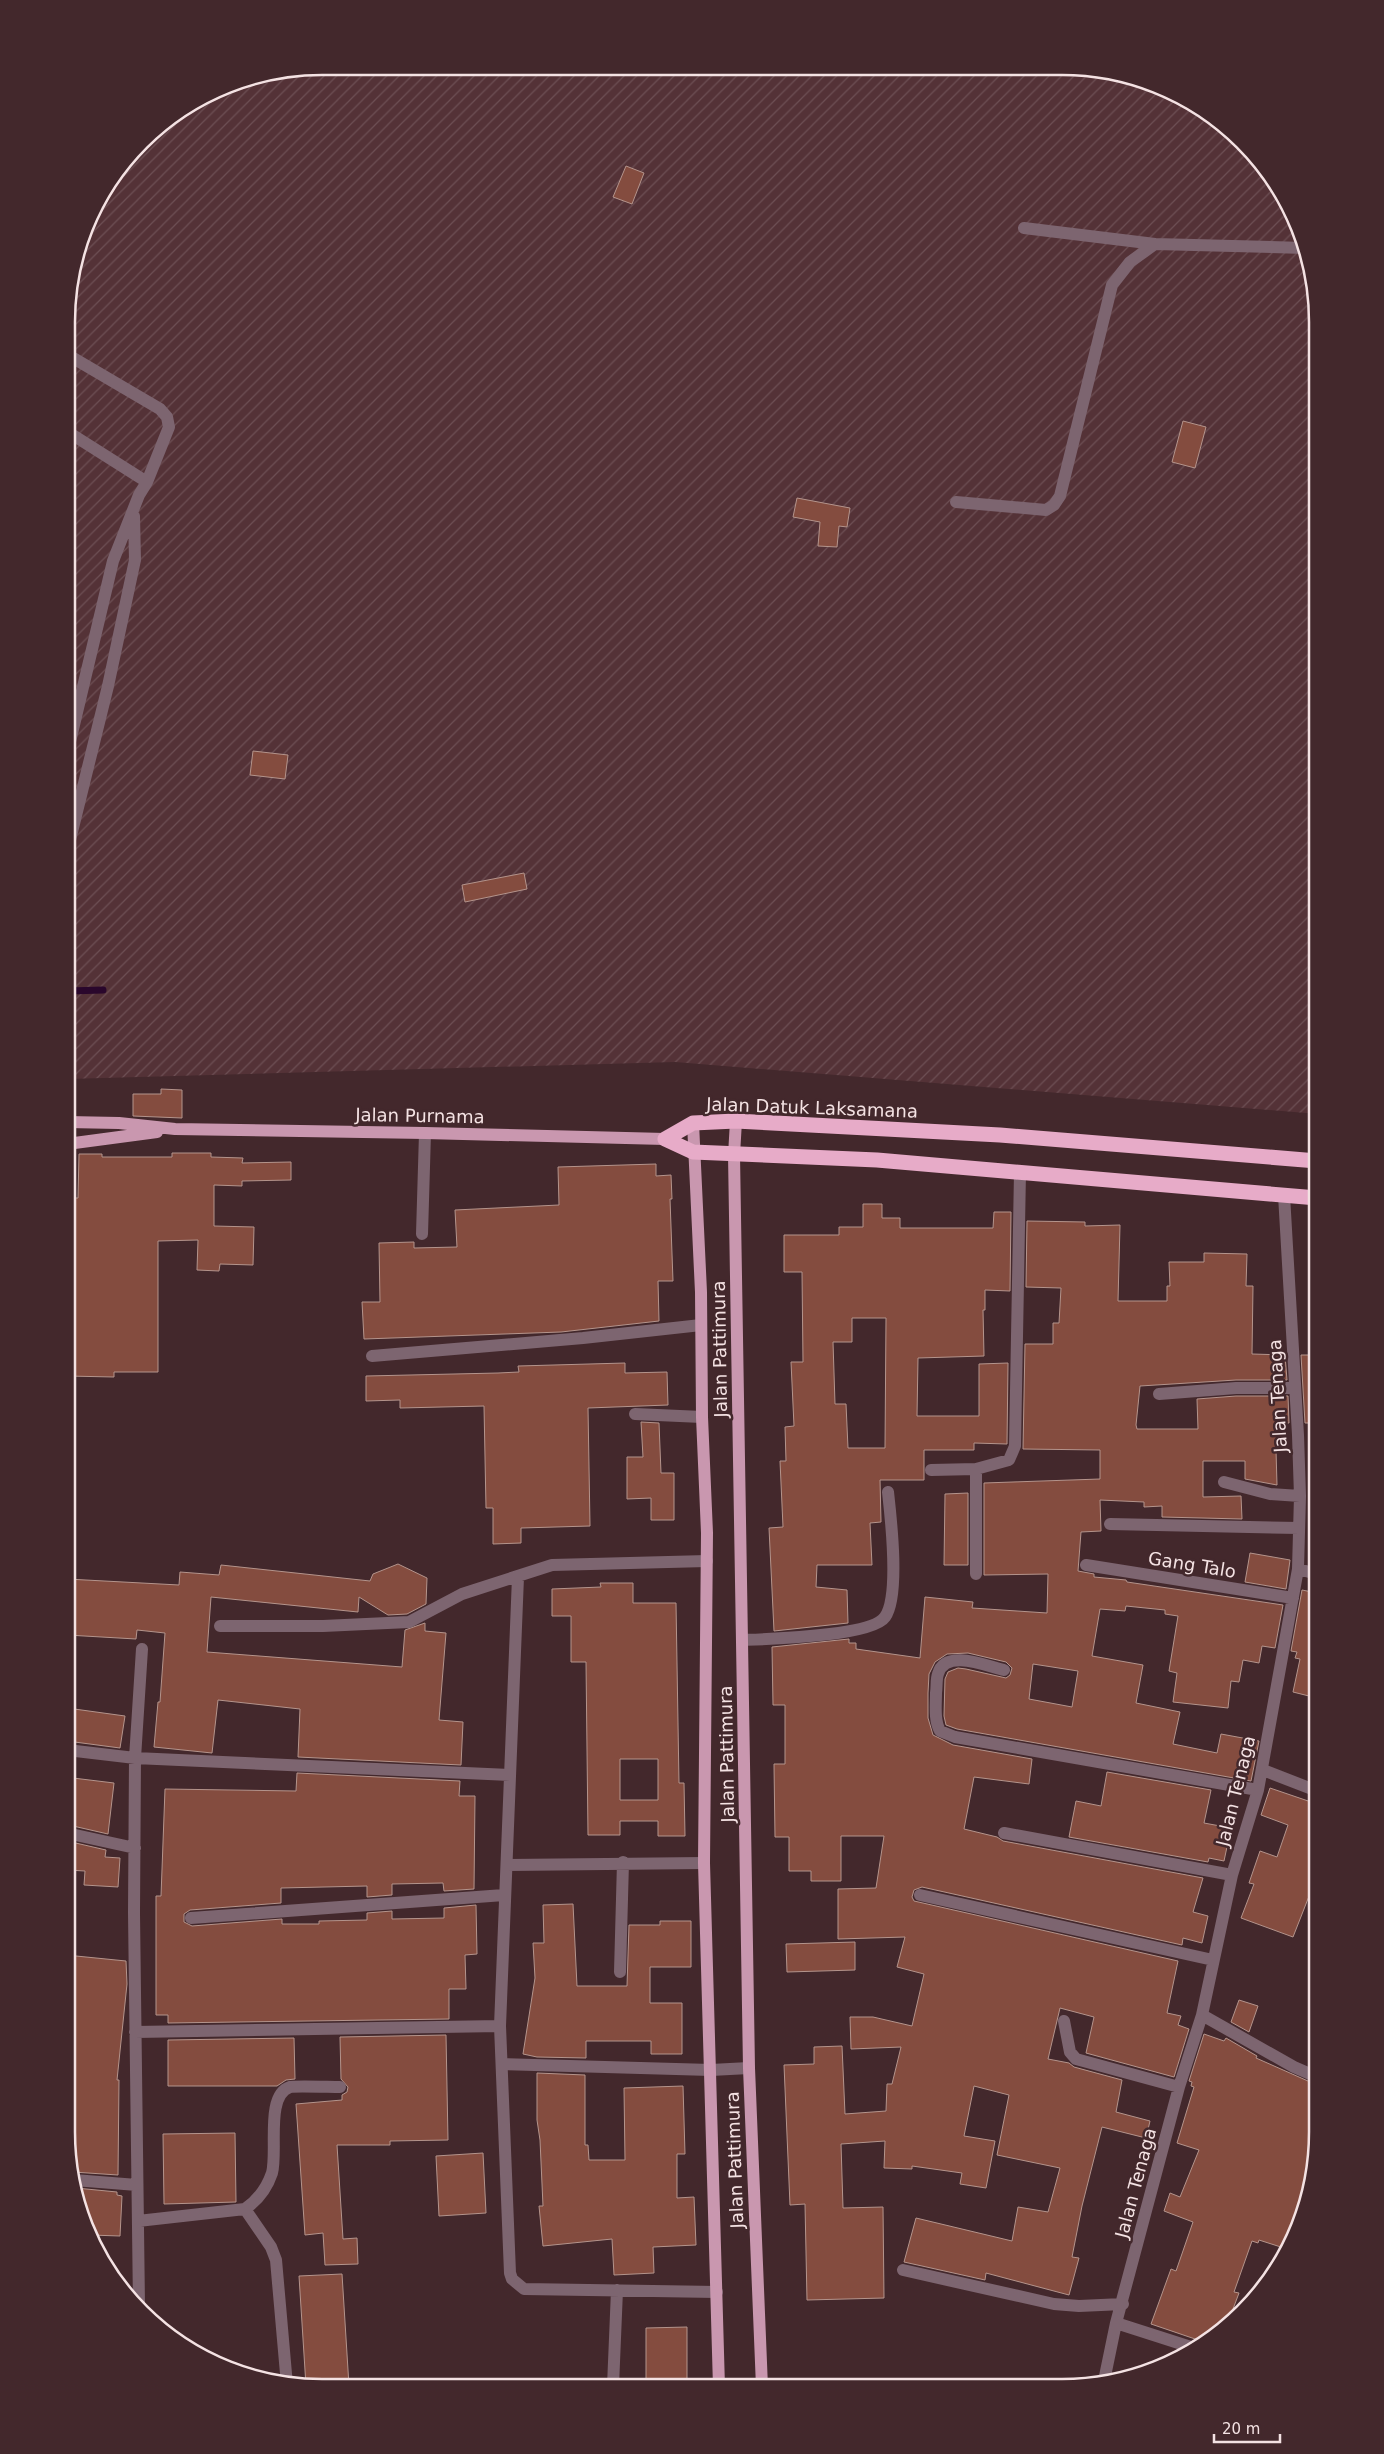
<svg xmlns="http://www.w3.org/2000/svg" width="1384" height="2454" font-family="'DejaVu Sans',sans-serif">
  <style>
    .industrial { fill: url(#industrial-furrows) }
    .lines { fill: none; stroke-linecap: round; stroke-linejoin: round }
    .stream { stroke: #2a072c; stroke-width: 7 }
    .building { fill: #844c3f; stroke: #b4948c; fill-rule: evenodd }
    .minor { stroke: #7d6570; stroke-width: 12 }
    .major { stroke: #c997af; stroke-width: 12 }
    .highway { stroke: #e7abc8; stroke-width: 15 }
    .labels { text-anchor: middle; stroke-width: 5; stroke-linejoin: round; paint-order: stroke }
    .street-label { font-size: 18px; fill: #f4e2e3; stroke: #43282c }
    .rim { fill: none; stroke: #f4e2e3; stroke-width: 2.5 }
  </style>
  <defs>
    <pattern id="industrial-furrows" width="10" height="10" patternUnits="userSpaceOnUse" patternTransform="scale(1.25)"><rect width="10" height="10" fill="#543237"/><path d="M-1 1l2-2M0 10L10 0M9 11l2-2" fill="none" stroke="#6d4f54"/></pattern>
  </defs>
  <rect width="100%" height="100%" fill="#43282c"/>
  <path class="industrial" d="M322 66 1112 71 1175 92 1230 129 1275 180 1304 239 1318 322V1114L675 1062 67 1079 68 289 93 209 153 130 224 86Z"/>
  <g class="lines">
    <path class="stream" d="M68 991 103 990"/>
  </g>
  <path class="building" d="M626 166 644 173 632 204 613 197Z
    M1183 421 1206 427 1195 468 1172 462Z
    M797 498 850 508 847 527 839 526 837 547 818 546 820 522 793 517Z
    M253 751 288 755 285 779 250 775Z
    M524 873 527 889 465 902 462 885Z
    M161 1089 182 1090V1118L133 1116V1094H161Z
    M172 1153H211V1157L243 1158 242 1163 291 1162V1180L242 1181V1186L214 1185V1226L254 1227 253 1265 220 1264 219 1271 197 1270 198 1240 158 1241V1372H114V1377L67 1376V1198H78L79 1154H102V1157H172Z
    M656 1164V1176L671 1175 672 1199H670L673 1281H658L659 1321 561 1332 364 1339 362 1302H380L379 1243 414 1242V1248L457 1247 455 1210 559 1205 558 1167Z
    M863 1204H882V1218H900V1228H993L994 1212H1011L1010 1291 985 1290V1310H983L984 1356 918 1358 917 1416H979V1364L1008 1363 1007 1444 974 1443V1450H924V1480H880L881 1522 870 1523 872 1565H817L816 1587 847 1590 848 1623 774 1631 769 1528 783 1527 780 1461H786L785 1427 794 1426 791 1362H803L802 1272H784V1235H839V1227H863ZM852 1318H886L885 1448H848L846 1404H835L833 1342H852Z
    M1027 1221 1085 1222V1226L1120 1225 1118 1301H1167V1286H1170L1169 1262H1204V1253L1247 1254 1246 1286H1253L1252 1354 1285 1355 1287 1380H1236L1140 1386 1136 1425 1137 1429H1198L1197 1399 1236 1396H1288L1289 1423H1280V1450H1276L1277 1485 1245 1479V1461H1203V1497L1241 1496 1242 1519 1162 1517V1506L1144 1507V1502L1100 1500 1101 1531 1081 1532 1078 1571 1094 1574V1577L1126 1580 1127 1582 1283 1605 1275 1648 1262 1646 1259 1663 1243 1660 1239 1682 1231 1681 1228 1708 1173 1702 1177 1673 1169 1671 1178 1616 1165 1614V1610L1126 1606 1125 1611 1100 1609 1092 1656 1143 1665 1136 1703 1180 1712 1173 1744 1217 1753 1221 1734 1259 1741 1251 1781 957 1729 946 1725 944 1716 945 1679 948 1672 958 1668 966 1669 1006 1678 1010 1675 1012 1668 1006 1662 968 1653 947 1654 935 1662 929 1674 928 1693V1718L933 1735 953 1745 1032 1759 1029 1784 974 1777 964 1829 997 1837 1003 1841 1203 1878 1193 1912 1208 1916 1202 1943 1183 1938 1182 1945 922 1887 914 1890 912 1897 914 1901 1178 1961 1167 2013 1181 2016 1178 2025 1189 2029 1174 2077 1086 2053 1094 2017 1060 2008 1048 2059 1069 2063 1074 2067 1122 2080 1116 2112 1150 2121 1146 2138 1102 2127 1082 2206 1072 2257 1079 2258 1069 2295 986 2273 985 2280 904 2262 916 2218 1012 2241 1018 2207 1048 2212 1060 2168 997 2155 1009 2095 974 2086 964 2136 995 2141 986 2188 960 2184 962 2173 912 2166V2169L884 2168 885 2141 841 2144 843 2208 883 2207 884 2298 807 2300 805 2204 790 2205 784 2065 814 2064V2047L842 2046 845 2114 886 2111 887 2084H892L901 2047 851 2049 850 2017H873L912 2026 924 1974 897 1967 905 1937 838 1939V1889L876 1888 884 1836H841V1881H811V1871H789V1837H775L774 1764H785V1705H773L772 1647 849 1639V1643H856V1649L920 1658 925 1597 973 1602 972 1608 1047 1613 1048 1574 984 1575V1483L1100 1479V1450L1023 1449 1025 1344H1053V1323H1059L1061 1288 1026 1287ZM1033 1664 1078 1671 1072 1707 1029 1699Z
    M1301 1355H1317V1423H1305Z
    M625 1363V1373L667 1372 668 1405 588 1408 590 1526 521 1528V1543L493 1544V1508H486L484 1406 400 1408V1400L366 1401V1376L498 1373 519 1372 518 1366Z
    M641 1422 659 1423 661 1473H674V1520H651V1498L627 1499V1457H643Z
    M968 1493V1565H944L945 1494Z
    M1250 1553 1290 1560 1286 1589 1245 1582Z
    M398 1564 427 1578 426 1604 407 1614 388 1615 359 1597 358 1612 211 1597 207 1652 402 1667 405 1630 425 1623V1631L446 1633 439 1720 463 1722 461 1765 298 1757 300 1709 218 1700 212 1753 154 1747 158 1702H160L165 1633 137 1630 136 1639 67 1635V1579L179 1585 180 1572 219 1575 221 1565 370 1581 373 1574Z
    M600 1583H633V1603H676L679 1783H684L685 1836H658V1821H620V1835H588L586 1662H571V1616H552V1589L601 1587ZM620 1759H658V1800H620Z
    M1302 1590 1317 1593V1698L1293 1692 1300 1659 1295 1658 1297 1652 1291 1651Z
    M67 1708 125 1716 120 1748 67 1741Z
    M1107 1772 1211 1790 1204 1823 1231 1828 1224 1861 1209 1858 1208 1862 1069 1837 1076 1801 1101 1806Z
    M297 1773 460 1781 459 1796H475L474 1889 444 1891 443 1883 392 1884V1895L367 1897V1886L281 1888V1903L190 1910 184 1914V1922L192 1926 282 1919V1924H319V1921L367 1920V1913L392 1911V1919L444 1918V1908L476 1905 477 1954 465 1955 466 1989H449V2019L168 2023V2015H156V1896H161L165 1789 296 1791Z
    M73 1778 114 1783 108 1834 73 1826 67 1827V1800L70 1802Z
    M1270 1788 1317 1804V1888L1313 1886 1293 1937 1241 1918 1254 1884 1249 1883 1260 1851 1277 1857 1288 1825 1261 1815Z
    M67 1841 106 1850 105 1857 120 1858 118 1887 84 1885 85 1871 67 1870Z
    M573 1904 577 1986H627L629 1925H660V1921H691V1967H650V2003H682V2054H651V2041H586V2058L537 2057 523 2054 535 1978 533 1943H544L543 1905Z
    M855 1942V1970L787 1972 786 1944Z
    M66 1955 126 1961 127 1984 117 2080H119L118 2175 73 2172 74 2115H66Z
    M1239 2000 1258 2006 1249 2032 1231 2022Z
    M1204 2034 1224 2041 1226 2038 1257 2056 1256 2058 1317 2085V2149L1298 2230 1287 2249 1259 2240 1258 2243 1252 2241 1234 2292 1239 2293 1227 2325 1218 2335 1204 2342 1151 2324 1171 2269 1176 2271 1193 2222 1164 2211 1170 2193 1180 2197 1199 2150 1177 2143 1194 2087 1191 2086 1192 2082 1189 2081Z
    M446 2035 448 2140 390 2141V2145H337L343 2239 357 2238 358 2264 325 2265 323 2233 305 2235 296 2104 342 2100V2095L347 2092 348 2087 341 2079 340 2037Z
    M294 2038 295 2079 286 2080 277 2086H168V2040Z
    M537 2073 585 2075V2145H588L589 2160H625L624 2088 683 2086 685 2154H677V2198L694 2197 696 2245 653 2247 654 2273 614 2275 612 2239 543 2246 539 2206H543L540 2140 537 2120Z
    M235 2133 236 2202 164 2204 163 2134Z
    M483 2153 486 2213 439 2216 436 2156Z
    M76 2188 117 2192V2195L122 2196 120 2236 90 2235 80 2215Z
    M342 2274 349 2386H306L299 2276Z
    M687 2327V2379H646V2328Z"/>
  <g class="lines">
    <path class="minor" d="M1024 228 1155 244
      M68 355 160 409 167 417 169 427 147 482
      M956 502 1046 510 1054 505 1060 496 1112 285 1130 262 1155 244 1305 248
      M68 750 113 561 139 495 147 482 68 432
      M68 848 108 686 135 560 134 516
      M422 1234 425 1133
      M372 1356 583 1338 701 1325
      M1159 1394 1236 1388H1295
      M635 1414 702 1417
      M931 1470 976 1469 1009 1460 1015 1446 1020 1172
      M1224 1482 1270 1494 1300 1496
      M1110 1524 1299 1528
      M1086 1565 1293 1598
      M1298 1569 1317 1574
      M976 1574V1469
      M518 1577 500 2026 510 2273 512 2279 524 2289 717 2292
      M220 1626H323L409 1622 462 1594 552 1565 707 1561
      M743 1640C769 1639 872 1636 885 1617 900 1596 891 1519 888 1492
      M1004 1670C987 1666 945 1648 938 1674 936 1679 937 1687 936 1693 936 1705 934 1720 940 1731L955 1737 1258 1790
      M67 1750 135 1758 510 1775
      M1263 1770 1317 1791
      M1004 1833 1232 1875
      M71 1834 135 1848
      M507 1865 704 1863
      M920 1895 1213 1960
      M191 1918 504 1895
      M620 1972 623 1862
      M1202 2015 1294 2067 1317 2077
      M1064 2021 1070 2052 1076 2059 1179 2087
      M135 2032 500 2026
      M502 2064 711 2070 749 2068
      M74 2180 137 2185
      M245 2209 271 2247 276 2260 287 2385
      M138 2221 245 2209C258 2200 267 2188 272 2173 278 2151 265 2095 290 2087 295 2086 330 2087 340 2087
      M903 2270 1054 2304 1079 2306 1123 2304
      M139 2306 134 1913 135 1758 142 1649
      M1116 2323 1194 2348
      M1104 2381 1116 2323 1179 2087 1202 2015 1232 1875 1258 1790 1298 1569 1300 1496 1298 1435 1284 1195
      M613 2386 617 2290"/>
    <path class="major" d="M736 1121 734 1155 749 2068 762 2387
      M67 1122 119 1123 175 1129 425 1133 665 1139
      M693 1123 701 1292 702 1417 707 1533 704 1863 719 2387
      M67 1144 157 1132"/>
    <path class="highway" d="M665 1139 693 1123 736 1121 1000 1135 1317 1161
      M665 1139 693 1152 877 1160 1317 1198"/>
  </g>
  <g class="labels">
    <g class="street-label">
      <text transform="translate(812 1108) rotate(2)" y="6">Jalan Datuk Laksamana</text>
      <text transform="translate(420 1116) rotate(1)" y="6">Jalan Purnama</text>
      <text transform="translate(720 1349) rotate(-91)" y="6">Jalan Pattimura</text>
      <text transform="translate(1278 1396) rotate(-93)" y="6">Jalan Tenaga</text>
      <text transform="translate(1192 1565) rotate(9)" y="6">Gang Talo</text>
      <text transform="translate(727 1754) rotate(-91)" y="6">Jalan Pattimura</text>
      <text transform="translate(1236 1791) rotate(-76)" y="6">Jalan Tenaga</text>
      <text transform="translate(735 2160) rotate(-92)" y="6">Jalan Pattimura</text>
      <text transform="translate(1136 2183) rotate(-75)" y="6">Jalan Tenaga</text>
    </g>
  </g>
  <path d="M0 0H1384V2454H0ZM322 75H1062A247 247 0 0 1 1309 322V2132A247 247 0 0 1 1062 2379H322A247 247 0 0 1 75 2132V322A247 247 0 0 1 322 75Z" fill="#43282c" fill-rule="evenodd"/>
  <path class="rim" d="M322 75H1062A247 247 0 0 1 1309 322V2132A247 247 0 0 1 1062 2379H322A247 247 0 0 1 75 2132V322A247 247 0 0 1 322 75Z"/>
  <path d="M1214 2434v8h66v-8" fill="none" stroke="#f4e2e3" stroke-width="2.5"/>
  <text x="1222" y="2434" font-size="15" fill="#f4e2e3" stroke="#43282c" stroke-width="4" paint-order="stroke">20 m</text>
</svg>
